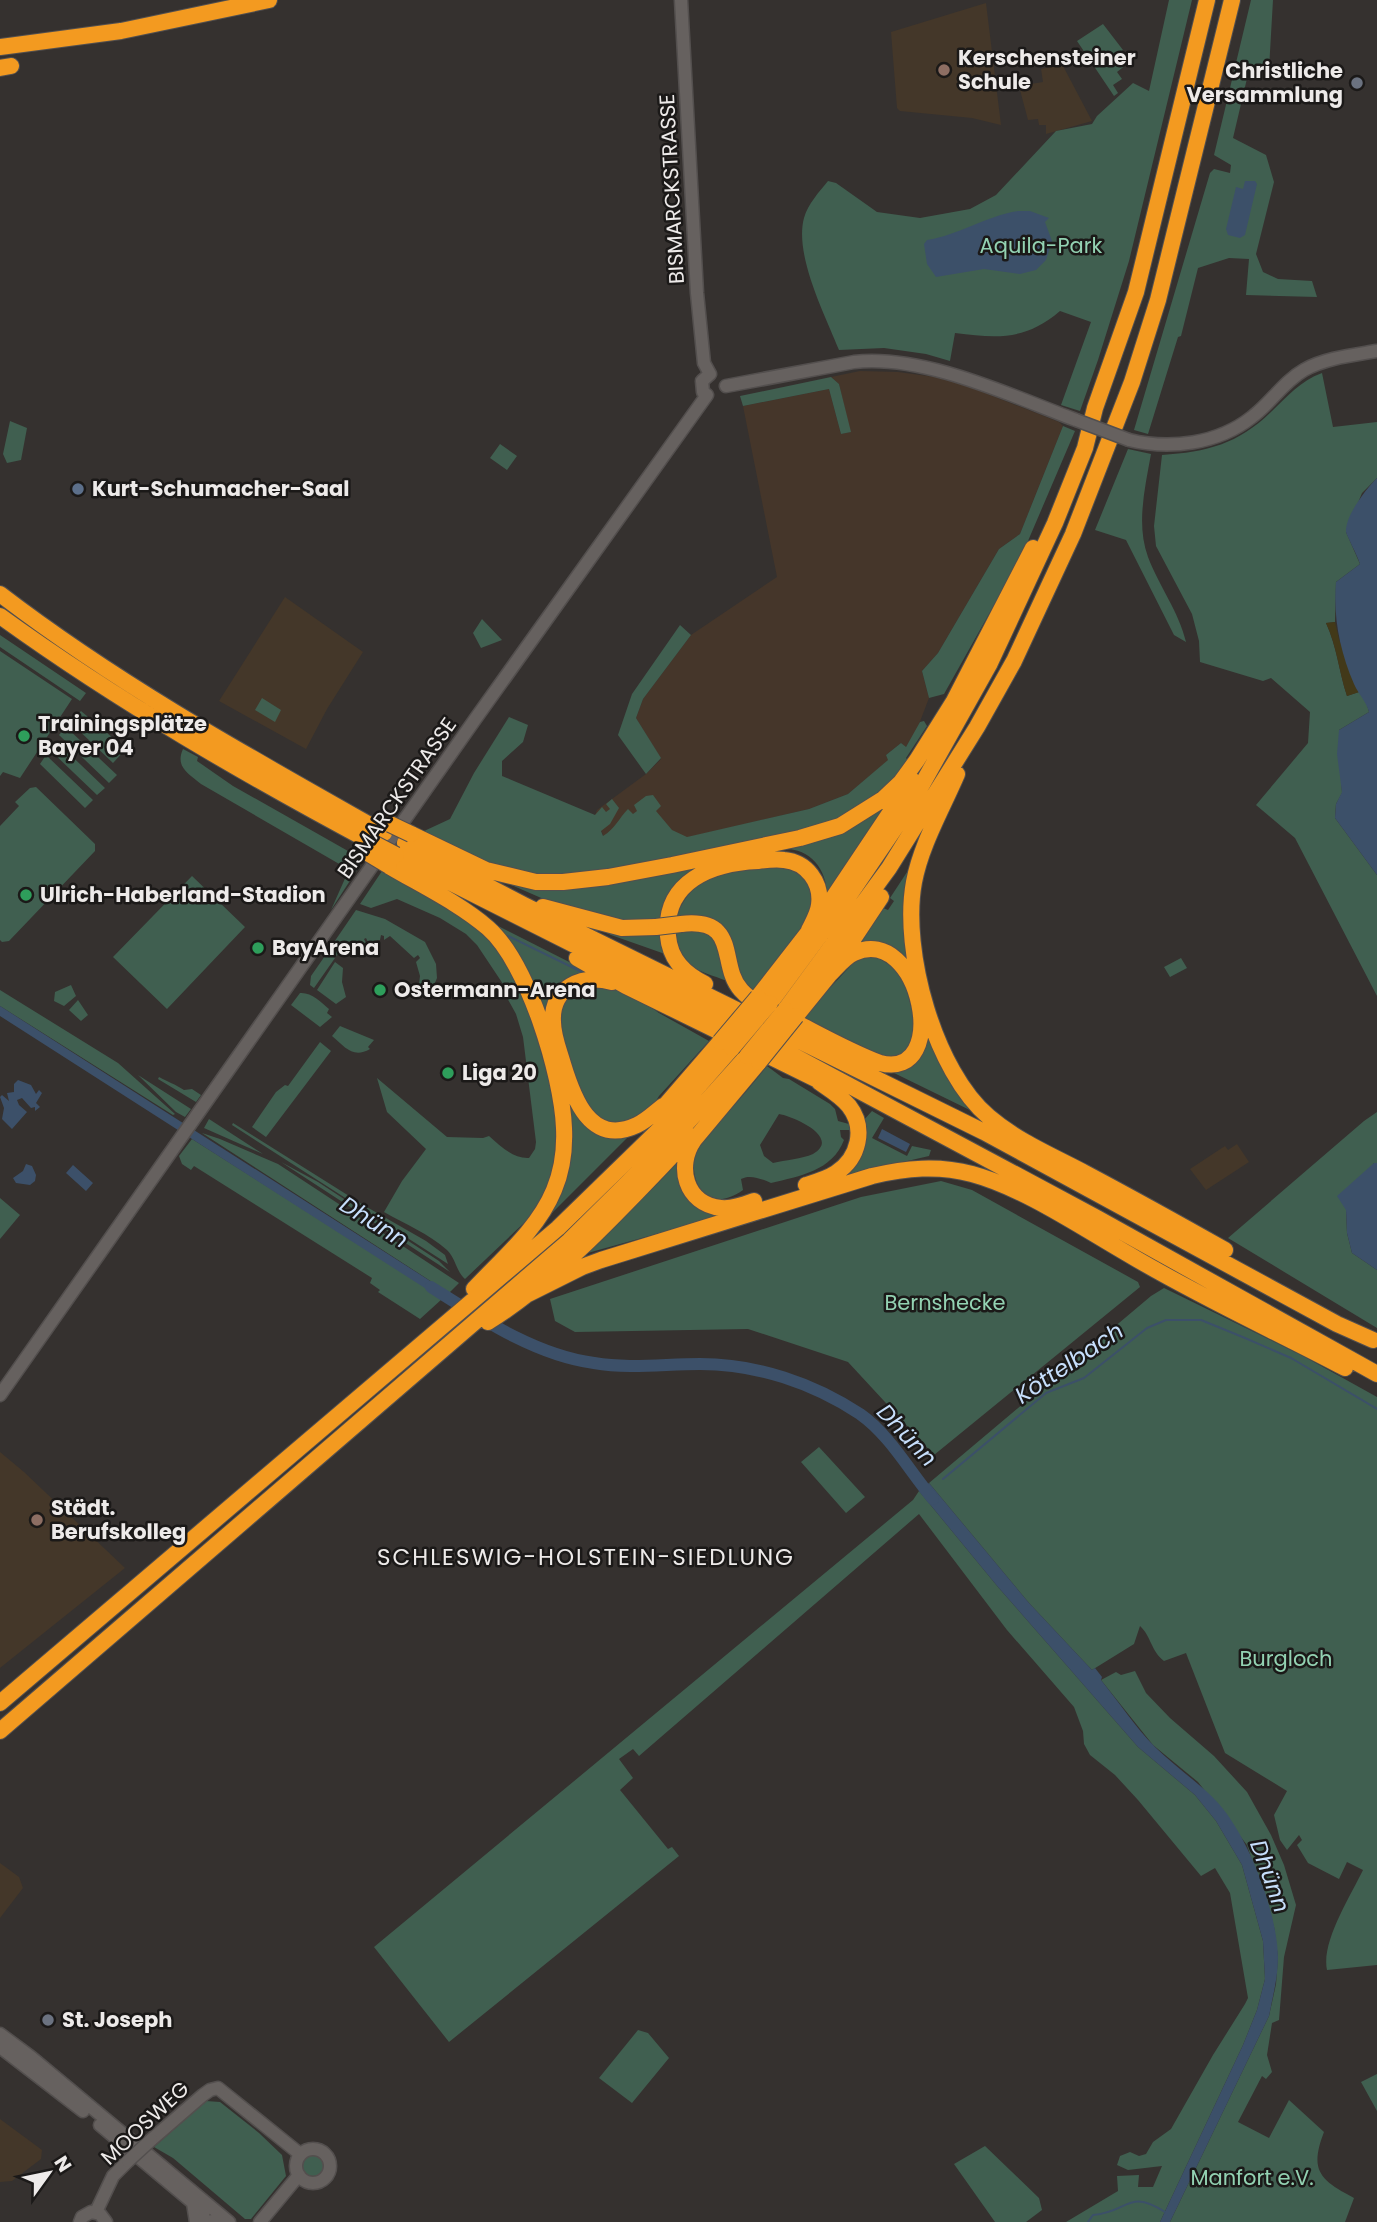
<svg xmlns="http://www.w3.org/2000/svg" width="1377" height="2222" font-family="Poppins,sans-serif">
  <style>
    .industrial { fill: #45362a }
    .education { fill: #443729 }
    .green { fill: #405f50; fill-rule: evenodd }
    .sand { fill: #423919 }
    .water { fill: #3c5069 }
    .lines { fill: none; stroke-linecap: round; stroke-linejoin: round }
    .stream { stroke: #3c5069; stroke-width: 2 }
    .river { stroke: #3c5069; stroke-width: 12 }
    .secondary-casing { stroke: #534f4e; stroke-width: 15 }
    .highway-casing { stroke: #534f4e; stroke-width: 18 }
    .secondary { stroke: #66615f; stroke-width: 12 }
    .highway { stroke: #f39a20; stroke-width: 16 }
    .secondary-bridge-casing { stroke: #534f4e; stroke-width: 15; stroke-linecap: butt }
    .highway-bridge-casing { stroke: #534f4e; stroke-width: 18; stroke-linecap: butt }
    .secondary-bridge { stroke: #66615f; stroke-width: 12 }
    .highway-bridge { stroke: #f39a20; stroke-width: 16 }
    .education-dot { fill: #8d6e63; stroke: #1b1918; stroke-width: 2.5 }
    .worship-dot { fill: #6b7280; stroke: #1b1918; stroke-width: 2.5 }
    .service-dot { fill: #5c6f8a; stroke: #1b1918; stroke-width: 2.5 }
    .leisure-dot { fill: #2e9e5b; stroke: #1b1918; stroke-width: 2.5 }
    .labels { text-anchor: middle; stroke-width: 5; stroke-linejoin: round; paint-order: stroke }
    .poi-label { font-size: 21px; font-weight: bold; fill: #edeae9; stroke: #1b1918; text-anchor: start }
    .street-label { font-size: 21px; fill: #edeae9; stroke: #1b1918 }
    .park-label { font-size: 21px; fill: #93d2b2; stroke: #1b1918 }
    .water-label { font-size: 23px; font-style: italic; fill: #c6defb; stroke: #1b1918 }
    .neighbourhood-label { font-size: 23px; letter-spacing: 2px; fill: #edeae9; stroke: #1b1918 }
  </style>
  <rect width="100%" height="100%" fill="#35312f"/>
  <path class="industrial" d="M860 371 898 372 935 377 970 387 1059 422 1063 426 1020 534 999 549 938 653 922 671 929 698 916 732 905 748 901 743 886 755 889 760 848 794 809 809 647 847 605 840 595 815 597 810 646 774 661 759 636 718 643 699 691 635 777 577 743 406 829 389 841 434 850 432 839 384 831 377Z"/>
  <path class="education" d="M986 3 1001 125 972 118 900 111 897 108 891 32Z
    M1062 64 1092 121 1046 134V125H1039L1038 119 1028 120 1019 86 1043 82 1041 69Z
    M285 597 363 652 327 709 306 749 219 701Z
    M1237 1144 1249 1162 1206 1190 1190 1169 1225 1146 1228 1150Z
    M0 1452 24 1472 125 1568 0 1668Z
    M0 1863 19 1877 23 1888 0 1918Z
    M0 2119 42 2150 41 2159 12 2181 0 2182Z"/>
  <path class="green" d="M1169 0H1192L1129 261 1098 360 1080 411 1061 405 1091 322 1060 311C1025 341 997 338 955 333L950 361 926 354 884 348 839 350C825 315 794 255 804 218 808 204 819 192 828 181L836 183 877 212 920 218 970 209 996 195 1056 131 1092 124 1097 116 1133 83 1149 91Z
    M1251 0H1273L1269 69 1249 70 1233 138 1266 155 1274 182 1256 254 1263 272 1278 279 1312 281 1317 297 1246 295 1249 259 1229 258 1198 268 1181 336 1178 337 1148 434 1134 430 1210 173 1214 169 1230 173 1231 165 1214 155Z
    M1103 24 1123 50 1120 52 1127 64 1117 72 1122 79 1113 85 1118 93 1114 96 1077 41Z
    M1322 373 1333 427 1377 422V478L1362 493 1346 532 1360 564 1336 582 1335 622 1326 623C1337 647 1339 672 1347 696L1359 692 1366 701 1369 712 1339 730 1342 793 1336 804 1335 818 1377 875V996L1295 838 1256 805 1308 743 1310 712 1271 678 1263 681 1200 662 1199 641 1192 614 1156 546 1154 526 1162 455C1207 452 1238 444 1271 412 1288 396 1300 381 1322 373Z
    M831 377 839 384 851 432 841 434 829 389 743 406 740 396Z
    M10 421 27 428 21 460 7 463 3 454Z
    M1063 426 1075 431 1022 555 944 694 929 698 922 671 938 653 999 549 1020 534Z
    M500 444 517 456 507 470 490 458Z
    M1128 449 1151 454C1145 488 1136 524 1148 557 1159 586 1179 612 1186 642L1174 635 1126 540 1095 530Z
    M482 619 502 640 481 648 473 633Z
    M680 625 691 635 643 699 636 718 661 758 646 774 618 735 632 694Z
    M0 635 86 693 80 701 0 647Z
    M0 651 72 699 20 778 3 772 0 776Z
    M262 698 281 710 275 722 255 710Z
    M81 711 126 749 113 763 70 722Z
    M509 717 528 725 523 742 502 761V776L595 815 602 807 606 812 610 809 606 804 612 799 619 808 610 824 601 831 603 836C615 829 619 818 628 809L633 814 637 811 634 805 646 796 653 795 661 806 656 811 672 830 687 837 809 809 848 794 888 760 886 755 901 743 906 747 920 722 924 721 927 726 906 758 909 762 880 793 842 817 809 829 615 870 559 878 501 870 422 832 450 819 474 773Z
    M66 727 117 775 109 783 59 735Z
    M56 741 105 788 97 795 50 750Z
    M183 749 198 757 197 761 233 786 348 851 355 854 357 851 366 856 331 910 347 874 341 865 201 784C188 773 175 767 183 749Z
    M46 755 93 800 85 808 40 764Z
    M36 787 95 844V851L9 941 2 942 0 940V826L19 806 15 802 30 788Z
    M891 803 827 896C827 868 809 847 780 849 766 850 752 857 738 860 721 865 704 870 686 875L665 954 611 935 590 925 634 924 555 904 507 883 517 885 820 836Z
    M776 863 806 874 815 902 805 928 751 995 742 984 733 950 699 928 718 941 727 981C715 976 697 972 687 963 659 936 681 890 711 877 731 869 755 867 776 863Z
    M911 866 914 969 980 1115 892 1072 916 1056 913 977 863 947 859 942 883 908 888 910 894 901 890 898Z
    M384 868 475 926 502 953 527 1002 553 1095 558 1120 554 1170 540 1204 527 1220 465 1279C456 1271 456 1259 447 1250 429 1234 405 1224 384 1212L402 1181 426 1149 387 1112 377 1078 447 1137 483 1138 489 1136C500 1146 514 1159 529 1158L535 1149 536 1142 523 1037 516 1014 506 996 503 984 477 945 466 934 440 918 397 899 371 908 360 904Z
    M192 876 245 927 167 1009 113 957Z
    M356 910 385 919 425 942 436 964 437 978 429 997 418 992 420 976 416 962 420 958 418 955 414 958 390 936 384 940V936L381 935 380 940 368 942 366 938 364 939 366 943 357 948 350 941 336 956 328 951Z
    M494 924 585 970 586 973 545 1018C534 982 520 952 494 924Z
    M327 953 335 958 314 988 310 985 311 976Z
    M873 955 902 972 915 1022 914 1043 903 1054 885 1058 870 1053 861 1046 801 1019 855 961Z
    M1181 958 1187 968 1170 977 1164 967Z
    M335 962 343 968 342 982 346 997 336 1004 317 990Z
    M599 982 642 1001 659 1013 709 1041 659 1096 650 1111 636 1122 607 1123 586 1109 560 1036 558 1011 565 996Z
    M71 985 76 996 64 1006 54 1001 55 992Z
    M0 990 118 1063 175 1114 173 1115 0 1006Z
    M300 993C311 992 321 1002 329 1009L327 1013 332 1017 320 1027 291 1005Z
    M78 1000 88 1015 81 1021 69 1010Z
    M340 1026 374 1040 368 1047 370 1049C353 1059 345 1047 332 1036Z
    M320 1042 331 1051 266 1137 252 1127 276 1092 285 1085 288 1086Z
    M767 1066 783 1078 789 1079 830 1104 835 1109 838 1121 849 1124 850 1130H840L841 1137 844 1140C832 1171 800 1176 771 1183 762 1179 750 1174 741 1179L743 1190C706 1217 683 1178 699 1143 705 1131 720 1121 729 1111 742 1097 755 1081 767 1066ZM779 1114C792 1116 842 1137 813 1154 802 1159 785 1160 773 1163L764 1156 760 1145Z
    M138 1075 191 1109 185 1117 176 1112Z
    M159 1077C168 1082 175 1084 184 1090L192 1089 201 1095 196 1102 158 1079Z
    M566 1096 577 1115 634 1131 542 1223Z
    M872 1111 884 1118 872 1138 907 1156 912 1146 931 1150 929 1156 842 1176 862 1122Z
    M1377 1112V1163H1374L1346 1210 1347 1233 1352 1253 1377 1270V1328L1228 1238 1364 1121Z
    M209 1119 263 1154 204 1128Z
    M233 1123 365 1206 426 1241 445 1255 448 1264 232 1125Z
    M202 1133 220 1139 278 1164 459 1283 449 1293Z
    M192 1139 426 1287 442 1299 420 1319 378 1292 380 1290 370 1283 372 1278 194 1166 191 1170 182 1164 179 1156Z
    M681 1159 679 1175 725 1215 584 1254 652 1189Z
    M281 1162 318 1182 439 1261 450 1272Z
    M941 1181 972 1190 1138 1282 1140 1287 934 1455 848 1362 748 1329 575 1332 555 1321 550 1299 861 1197Z
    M0 1198 20 1215 0 1239Z
    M1164 1288 1305 1357 1377 1397V1965L1327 1970C1321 1942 1350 1897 1363 1870L1347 1862 1339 1879 1308 1863 1297 1845 1302 1840 1299 1835 1287 1850 1280 1840 1274 1815 1287 1791 1225 1753 1186 1653 1164 1661C1151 1651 1151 1636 1140 1626L1134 1644 1092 1670 1029 1603 929 1483 1151 1296Z
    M819 1447 865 1497 846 1513 801 1462Z
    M919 1491 998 1587 1138 1747 1195 1795 1216 1821 1242 1865 1263 1941 1265 1979 1257 2010 1243 2045 1160 2222H1066L1118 2191 1117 2176 1139 2175 1138 2187H1153L1162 2166 1128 2170 1117 2165 1120 2156 1130 2152 1139 2156 1146 2154 1153 2142 1171 2129 1213 2055 1245 2004 1248 1998 1230 1893 1215 1868 1201 1876 1138 1800 1115 1775 1090 1755 1084 1744 1083 1731 1074 1707 1007 1630 919 1514 639 1756 633 1749 619 1759 633 1778 620 1790 668 1849 672 1847 679 1856 449 2042 374 1947 913 1500Z
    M1135 1671 1146 1693 1170 1718 1214 1756 1247 1792 1271 1835 1284 1865 1296 1905 1284 1957 1279 2020 1272 2023 1267 2055 1272 2072 1266 2079 1262 2076 1238 2122 1269 2138 1289 2100 1324 2132C1309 2171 1320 2180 1354 2198L1345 2222H1170L1269 2016 1276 1984 1278 1957 1274 1927 1247 1845 1198 1782 1153 1745 1101 1680 1116 1672 1121 1675Z
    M638 2030 648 2033 669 2058 632 2103 599 2078Z
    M1377 2074V2111L1361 2082Z
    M206 2101 220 2102 259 2133 282 2155 286 2176 251 2219H245L173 2158 154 2147Z
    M985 2146 1039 2198 1042 2210 1026 2222H995L954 2164Z
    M302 2165a11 11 0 1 1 22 0a11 11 0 1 1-22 0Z"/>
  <path class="sand" d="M1335 622 1339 639 1359 692 1347 696C1339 672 1337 646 1326 623Z"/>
  <path class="water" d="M1245 181H1255L1257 184 1245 235 1240 238 1228 235 1226 229 1236 187 1243 189Z
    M1018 211H1030L1049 218 1045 222 1052 241 1046 260 1036 270 1020 274 984 269 936 277 927 264 924 244 927 240C959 235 986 216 1018 211Z
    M1377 478V875L1335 818 1336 804 1342 792 1337 754 1339 730 1369 712C1366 701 1359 695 1354 684 1340 651 1333 618 1336 582L1360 564C1358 557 1347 536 1346 532 1345 516 1366 489 1377 478Z
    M0 1006 449 1293 442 1299 0 1016Z
    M18 1080 31 1085 36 1094 39 1090 42 1093 36 1103 40 1107 35 1111V1107L31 1108 22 1098 17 1100 19 1105 27 1112 12 1129 2 1119 4 1108 0 1097 2 1095 9 1101 7 1093 14 1092V1084Z
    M882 1129 910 1144 906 1152 878 1138Z
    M1374 1163H1377V1270L1352 1253 1347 1233 1346 1210 1337 1196Z
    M26 1164 32 1166 36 1175 35 1181 30 1185 16 1183 13 1178 23 1171Z
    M73 1165 93 1183 86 1191 66 1173Z
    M929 1483 1029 1603 1092 1670 1095 1668 1102 1677 1101 1680C1119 1702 1135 1727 1155 1747 1175 1767 1200 1783 1219 1804 1249 1838 1277 1912 1278 1957 1278 1977 1273 1996 1269 2016L1170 2222H1160L1243 2045 1257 2010 1265 1979 1263 1941 1242 1865 1216 1821 1195 1795 1138 1747 998 1587 919 1491Z"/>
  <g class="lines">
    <path class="stream" d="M508 936 584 973
      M943 1479 1046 1393 1084 1378 1147 1328 1166 1320H1201L1245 1338 1291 1358 1377 1409
      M1088 2222 1093 2215C1129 2212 1128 2188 1165 2212"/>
    <path class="river" d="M431 1287C480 1318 535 1355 594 1363 629 1369 664 1364 700 1364 757 1364 813 1383 860 1414 890 1435 910 1472 933 1499"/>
    <g class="secondary-casing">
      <path id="secondary" d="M681 0 697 293 704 363 710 374
        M726 386 854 362C924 354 1011 396 1076 420
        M707 395 703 392 702 381 710 374
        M1129 440C1170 450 1218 444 1252 417 1271 403 1283 382 1304 370 1325 358 1354 355 1377 351
        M0 1395 476 718 707 395
        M0 2034 31 2057 229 2222
        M0 2047 83 2111
        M100 2125 204 2212
        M151 2140 203 2095 210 2090 218 2088 300 2154
        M296 2166a17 17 0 1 1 34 0a17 17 0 1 1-34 0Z
        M193 2203 196 2222
        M96 2212 113 2176 128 2161
        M80 2222 82 2217 91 2212 100 2214 106 2222
        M201 2222 215 2221
        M260 2222 299 2175"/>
    </g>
    <g class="highway-casing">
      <path id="highway" d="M0 47 121 31 269 0
        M0 68 11 66
        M0 594C120 686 253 759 384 833
        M0 616C119 702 246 775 375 844
        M957 774C942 809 921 845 914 882 901 951 935 1072 989 1117 1017 1141 1053 1156 1085 1173 1132 1198 1179 1224 1225 1250
        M411 834 486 870 536 882H563L608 877 672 865 800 838 840 826 883 799 901 782 917 760 954 701 1033 548
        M405 843 524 905 984 1132 1337 1324 1373 1340
        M396 855 781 1049 1097 1218 1377 1374
        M389 866C421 885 459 903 488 928 528 963 562 1075 564 1128 565 1149 562 1171 554 1190 538 1229 502 1259 474 1289
        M543 907 622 928 656 927
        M681 924C741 917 718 965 741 990 755 1006 779 1014 797 1023 824 1037 851 1052 880 1063 952 1082 921 922 854 953 845 957 837 967 830 974
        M577 958 626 986 828 1085
        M612 982C582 974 551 987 553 1022 553 1036 559 1050 563 1064 573 1097 590 1147 637 1125 646 1121 654 1113 663 1106
        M705 984C685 974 670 960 668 936 663 881 712 863 758 861 766 860 776 859 784 860 807 862 822 883 819 905 818 914 813 922 809 930
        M758 997 821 916 912 780
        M770 1003 848 897 910 806 990 663 1055 523 1085 448 1095 408 1136 292 1207 0
        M785 1010 889 868 977 727 1014 661 1073 534 1132 382 1158 300 1232 0
        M796 1016 830 974 881 897
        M657 1115 720 1042
        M806 1185C816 1182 827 1179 836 1173 859 1158 866 1128 849 1106 841 1096 829 1089 819 1082
        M754 1201C743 1205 732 1209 721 1208 685 1204 676 1166 694 1140L759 1062
        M528 1294 582 1267 601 1260 872 1176C906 1168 938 1165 972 1174 1024 1188 1081 1227 1128 1254 1198 1296 1273 1330 1345 1368
        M488 1322C563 1275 629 1200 691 1136
        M0 1703 558 1228 667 1122 732 1048
        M0 1731 569 1241 678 1133 747 1056"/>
    </g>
    <use href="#secondary" class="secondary"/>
    <use href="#highway" class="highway"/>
    <g class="secondary-bridge-casing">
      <path id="secondary-bridge" d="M1076 420 1129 440
        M128 2161 151 2140"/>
    </g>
    <g class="highway-bridge-casing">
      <path id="highway-bridge" d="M390 824 411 834
        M375 844 396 855
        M369 854 389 866
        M656 927 681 924
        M720 1042 758 997
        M732 1048 770 1003
        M747 1056 785 1010
        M759 1062 796 1016"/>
    </g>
    <use href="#secondary-bridge" class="secondary-bridge"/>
    <use href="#highway-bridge" class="highway-bridge"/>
  </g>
  <g class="education-dot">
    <circle cx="944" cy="70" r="7"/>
    <circle cx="37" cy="1520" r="7"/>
  </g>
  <g class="worship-dot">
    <circle cx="1357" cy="83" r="7"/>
    <circle cx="48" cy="2020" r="7"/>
  </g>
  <circle class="service-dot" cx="78" cy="489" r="7"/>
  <g class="leisure-dot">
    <circle cx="24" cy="736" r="7"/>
    <circle cx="26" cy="895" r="7"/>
    <circle cx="258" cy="948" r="7"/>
    <circle cx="380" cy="990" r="7"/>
    <circle cx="448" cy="1073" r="7"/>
  </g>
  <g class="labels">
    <g class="poi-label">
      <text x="958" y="65">Kerschensteiner<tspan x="958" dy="24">Schule</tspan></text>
      <text x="1343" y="78" text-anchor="end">Christliche<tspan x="1343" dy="24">Versammlung</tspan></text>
      <text x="92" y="496">Kurt-Schumacher-Saal</text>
      <text x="38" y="731">Trainingsplätze<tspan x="38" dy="24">Bayer 04</tspan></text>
      <text x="40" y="902">Ulrich-Haberland-Stadion</text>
      <text x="272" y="955">BayArena</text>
      <text x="394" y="997">Ostermann-Arena</text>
      <text x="462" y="1080">Liga 20</text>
      <text x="51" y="1515">Städt.<tspan x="51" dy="24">Berufskolleg</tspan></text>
      <text x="62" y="2027">St. Joseph</text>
    </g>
    <g class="street-label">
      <text transform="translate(672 189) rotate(-93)" y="7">BISMARCKSTRASSE</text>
      <text transform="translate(397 798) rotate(-55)" y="7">BISMARCKSTRASSE</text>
      <text transform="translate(145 2123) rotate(-43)" y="7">MOOSWEG</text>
    </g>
    <g class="park-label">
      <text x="1041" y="253">Aquila-Park</text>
      <text x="945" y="1310">Bernshecke</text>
      <text x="1286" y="1666">Burgloch</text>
      <text x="1252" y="2185">Manfort e.V.</text>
    </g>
    <g class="water-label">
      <text transform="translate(374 1222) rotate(32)" y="8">Dhünn</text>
      <text transform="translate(1069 1363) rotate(-34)" y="8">Köttelbach</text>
      <text transform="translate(907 1435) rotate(47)" y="8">Dhünn</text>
      <text transform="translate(1270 1876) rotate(70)" y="8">Dhünn</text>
    </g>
    <g class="neighbourhood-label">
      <text x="586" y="1565">SCHLESWIG-HOLSTEIN-SIEDLUNG</text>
    </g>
  </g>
  <g transform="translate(49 2173) rotate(57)" stroke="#1b1918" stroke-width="5" paint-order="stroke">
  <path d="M0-5L12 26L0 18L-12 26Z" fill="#edeae9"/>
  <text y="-10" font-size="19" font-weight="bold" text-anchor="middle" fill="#edeae9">N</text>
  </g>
</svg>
